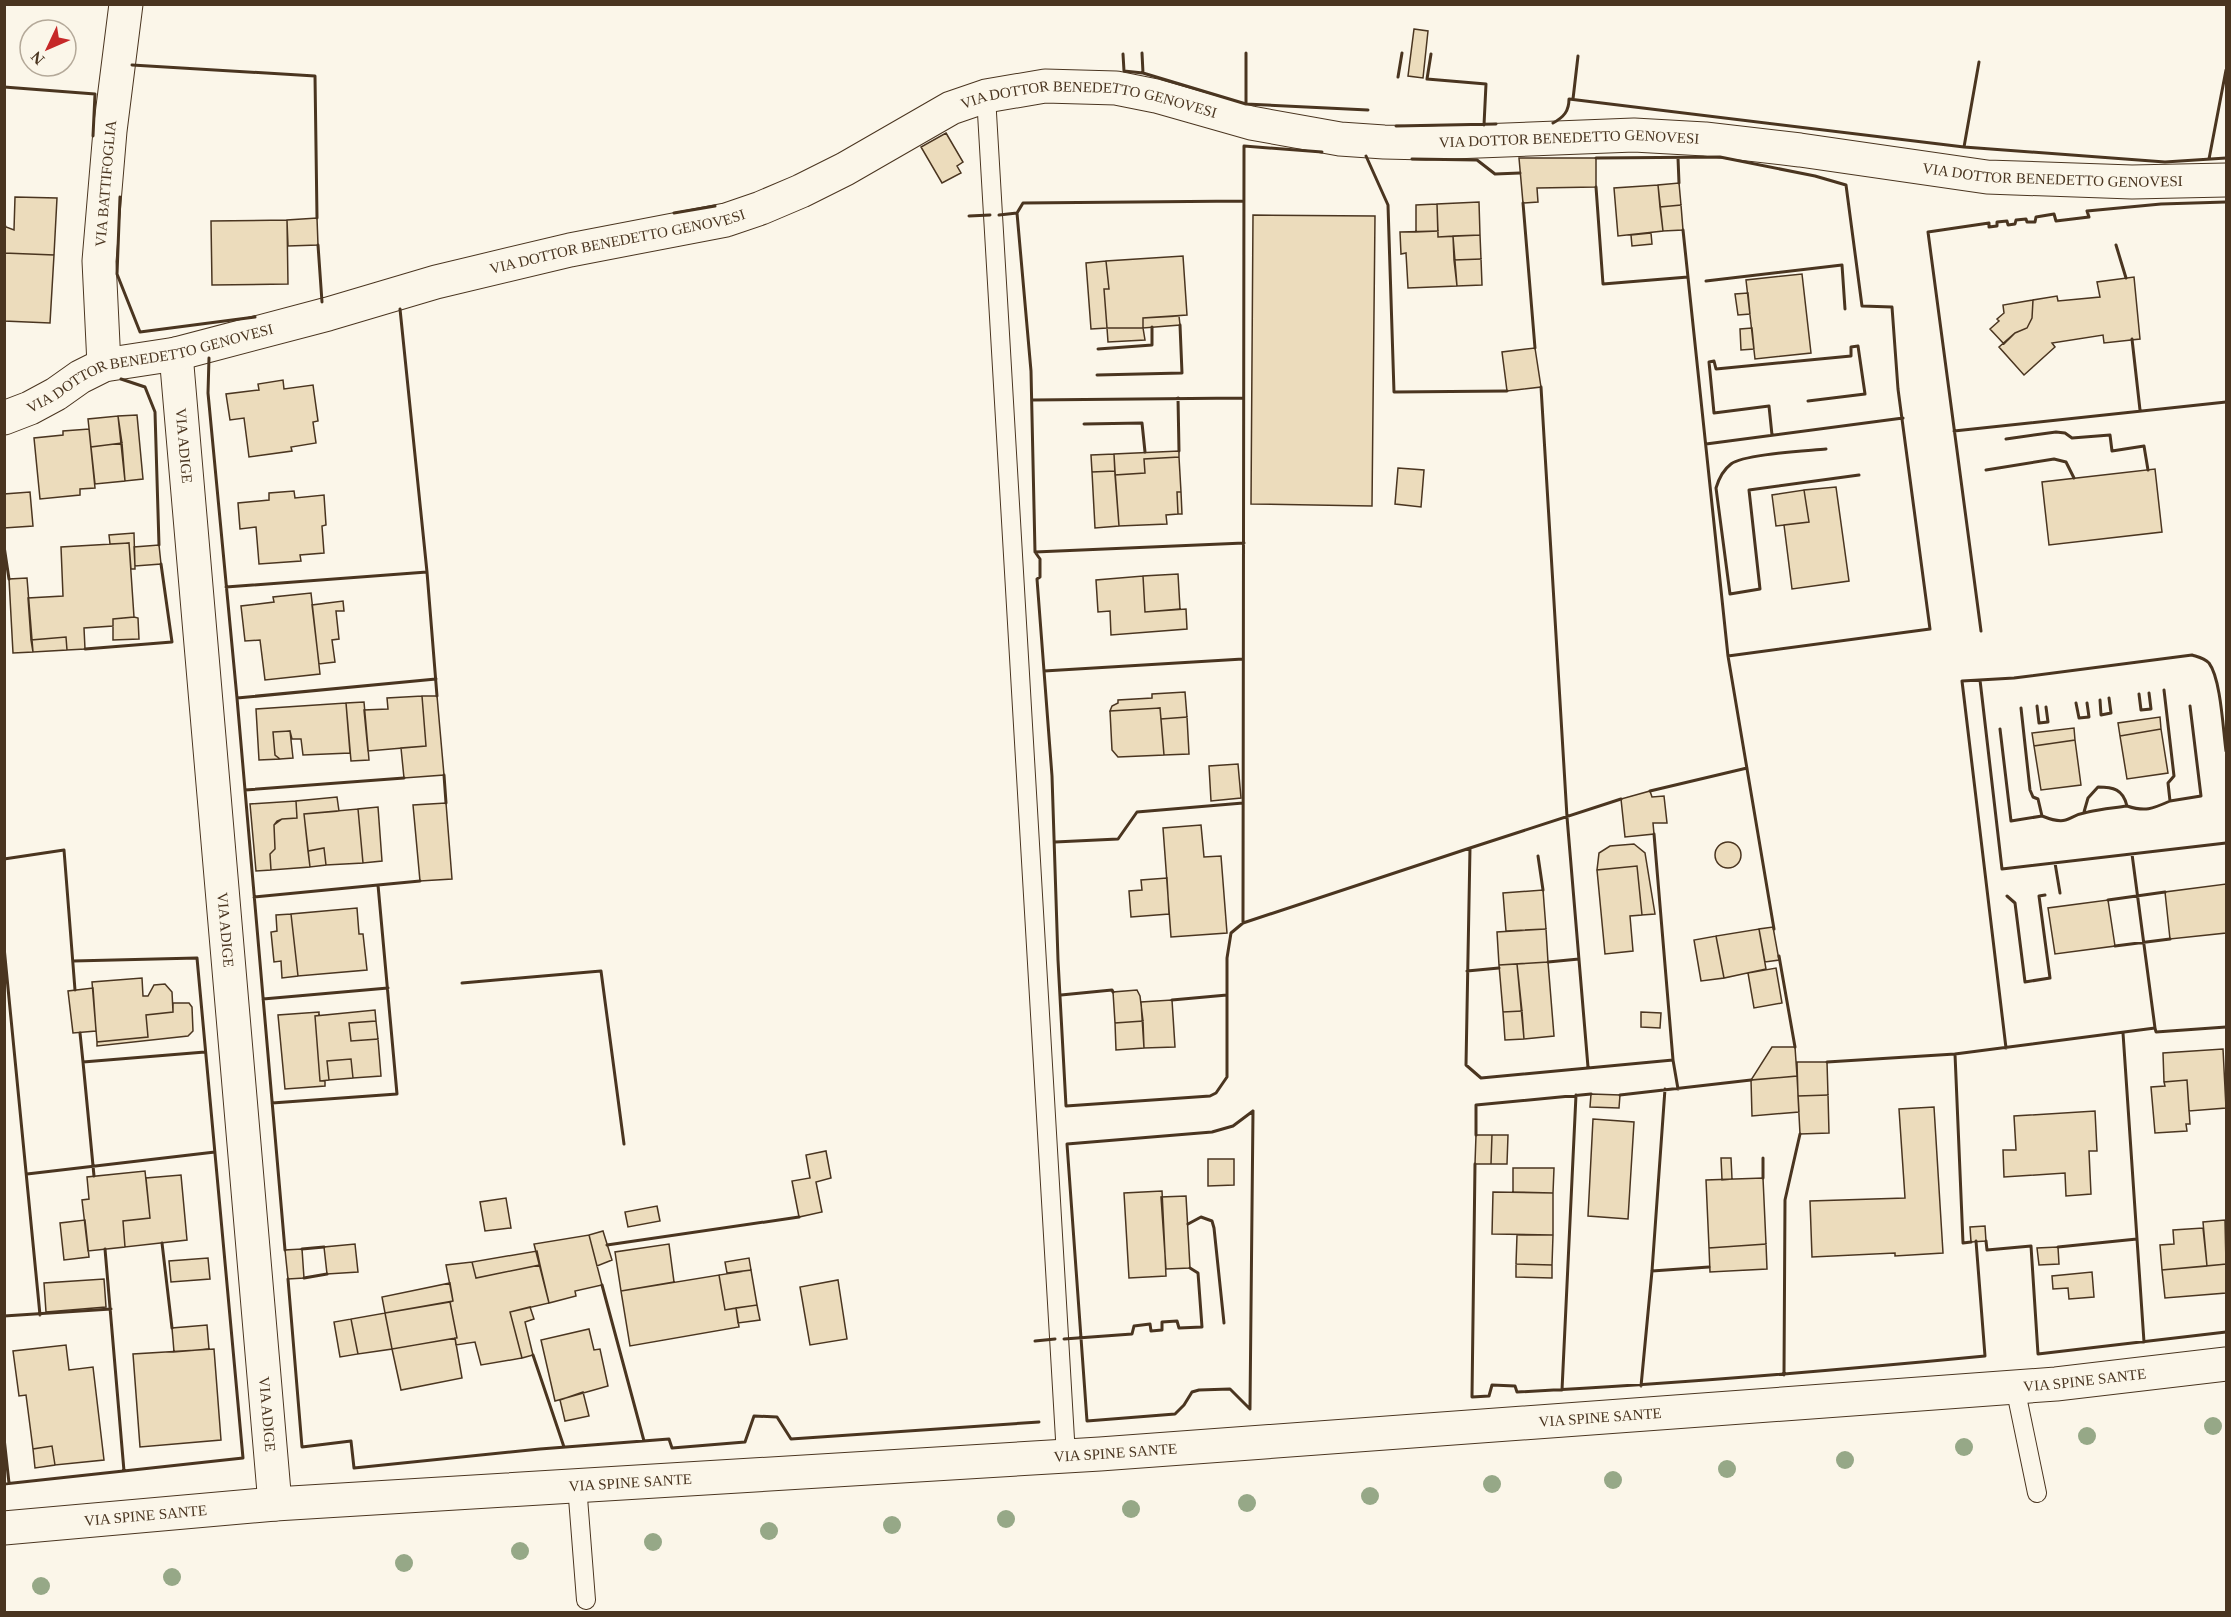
<svg xmlns="http://www.w3.org/2000/svg" width="2231" height="1617" font-family="Georgia,serif">
  <style>
    .building { fill: #ecdcbc; stroke: #4a3520; stroke-width: 1.5 }
    .lines { fill: none; stroke-linecap: round; stroke-linejoin: round }
    .service-casing { stroke: #4a3520; stroke-width: 20 }
    .minor-casing { stroke: #4a3520; stroke-width: 35 }
    .tertiary-casing { stroke: #4a3520; stroke-width: 35 }
    .service { stroke: #fbf6e9; stroke-width: 18 }
    .minor { stroke: #fbf6e9; stroke-width: 33 }
    .tertiary { stroke: #fbf6e9; stroke-width: 33 }
    .wall { stroke: #4a3520; stroke-width: 3 }
    .tree { fill: #96a887 }
    .labels { text-anchor: middle; stroke-width: 4.5; stroke-linejoin: round; paint-order: stroke }
    .street-label { font-size: 15px; fill: #4a3520; stroke: #fbf6e9 }
  </style>
  <rect width="100%" height="100%" fill="#fbf6e9"/>
  <path class="building" d="M1414 29 1428 31 1423 78 1408 76Z
    M946 133 963 162 957 166 961 173 942 183 921 147Z
    M1519 158H1596V187L1537 188 1538 202 1523 203Z
    M1679 183 1681 205 1660 207 1658 185Z
    M1658 185 1663 231 1618 236 1614 188Z
    M15 197 57 198 54 255 4 253V222L6 227 14 230Z
    M1479 202 1480 235 1438 237 1437 204Z
    M1437 204 1438 231 1416 232V205Z
    M1681 205 1683 230 1663 231 1660 207Z
    M1253 215 1375 216 1372 506 1251 504Z
    M317 218 318 245 288 246 287 220Z
    M287 220 288 284 212 285 211 221Z
    M1438 231V237L1453 236 1457 286 1408 288 1406 253 1401 254 1400 232Z
    M1651 233 1652 244 1632 246 1631 235Z
    M1480 235 1481 259 1454 260 1453 236Z
    M4 253 54 255 50 323 4 321Z
    M1183 256 1187 315 1143 318V328H1107L1104 289H1109L1106 261Z
    M1481 259 1482 285 1457 286 1454 260Z
    M1106 261 1109 289H1104L1107 328 1091 329 1086 263Z
    M1802 274 1811 353 1755 359 1746 280Z
    M2134 277 2140 339 2104 343 2103 335 2052 343 2055 347 2024 375 1999 347 2015 333 2027 328 2032 318 2033 300 2057 296 2058 301 2100 297 2097 282Z
    M1748 293 1750 314 1738 315 1735 294Z
    M2033 300 2032 318 2027 328 2015 333 2004 344 1990 329 1999 321 1997 319 2004 313 2003 305Z
    M1179 316 1180 325 1143 328V318Z
    M1107 328H1143L1145 340 1108 342Z
    M1752 328 1754 349 1741 350 1740 329Z
    M1535 348 1541 387 1507 391 1502 352Z
    M283 380 284 389 313 385 318 421 313 422 316 443 291 447 292 451 249 457 244 418 230 420 226 394 259 390 258 384Z
    M137 415 143 479 125 481 118 416Z
    M118 416 122 443 91 447 88 419Z
    M89 429 95 488 80 489V495L40 499 34 438 63 435V431Z
    M122 443 125 481 95 484 91 447Z
    M1179 451V457L1144 459 1145 473 1115 475 1114 454Z
    M1114 454 1115 471 1092 472 1091 455Z
    M1179 457 1181 492H1177L1178 514 1166 515 1167 524 1119 526 1115 475 1145 473 1144 459Z
    M1398 468 1424 470 1421 507 1395 504Z
    M2155 469 2162 532 2049 545 2042 482Z
    M1115 471 1119 526 1095 528 1092 472Z
    M1836 487 1849 581 1792 589 1784 525 1809 522 1804 490Z
    M1804 490 1809 522 1776 526 1772 495Z
    M294 491 295 498 324 495 326 525 322 526 324 553 300 555 301 561 259 564 256 527 240 529 238 503 269 500V493Z
    M30 492 33 526 4 528V494Z
    M1177 492H1181L1182 514H1178Z
    M134 533 135 569H131L129 543 110 544 109 535Z
    M129 543 134 617 113 619V626L84 628 85 649 67 650 66 637 31 640 28 598 63 596 61 547Z
    M159 545 161 564 135 566 134 547Z
    M1178 574 1180 609 1145 612 1143 576Z
    M1143 576 1145 612 1186 609 1187 629 1111 635 1110 611 1098 612 1096 580Z
    M27 578 33 652 13 653 9 579Z
    M311 593 320 674 265 680 260 640 245 641 241 606 274 602 273 597Z
    M343 601 344 611H336L339 639 332 640 335 662 319 664 312 605Z
    M134 617 138 618 139 639 113 640V619Z
    M66 637 67 650 33 652 31 640Z
    M1185 692 1187 717 1161 719 1160 708 1110 711 1112 706 1118 703V700L1152 698V694Z
    M422 696 426 746 368 751 364 710 388 709 387 698Z
    M422 696H437L444 775 404 778 401 748 426 746Z
    M364 702 369 760 351 761 346 703Z
    M346 703 350 753 303 755 301 739H292L290 731 273 732 275 755 280 759 259 760 256 709Z
    M1160 708 1164 755 1118 757 1112 750 1110 711Z
    M1187 717 1189 754 1164 755 1161 719Z
    M2160 717 2161 729 2120 736 2118 723Z
    M2074 728 2075 740 2034 746 2032 733Z
    M2161 729 2168 773 2127 779 2120 736Z
    M290 731 293 758 280 759 275 755 273 732Z
    M2075 740 2081 785 2041 790 2034 746Z
    M1238 764 1241 798 1211 801 1209 766Z
    M1650 791 1652 797 1664 796 1667 823H1653L1654 834 1625 837 1621 799Z
    M337 797 339 811 304 814 310 867 271 870 270 854 275 849 274 825 277 821 282 819 297 818 296 801Z
    M296 801 297 818 282 819 274 825 275 849 270 854 271 870 256 871 250 804Z
    M446 803 452 879 420 881 413 805Z
    M378 807 382 861 363 863 358 809Z
    M358 809 363 863 326 865 324 848 308 851 304 814Z
    M1201 825 1204 857 1221 856 1227 933 1171 937 1163 828Z
    M1715 855a13 13 0 1 1 26 0a13 13 0 1 1-26 0Z
    M1634 844 1645 853 1655 914 1642 915 1637 866 1597 870 1599 853 1610 846Z
    M324 848 326 865 310 867 308 851Z
    M1637 866 1642 915 1630 916 1633 951 1605 954 1597 870Z
    M1167 878 1169 914 1131 917 1129 891 1142 890 1141 880Z
    M2226 884V933L2170 939 2165 892Z
    M1543 890 1546 929 1506 931 1503 893Z
    M2108 900 2115 946 2055 954 2048 908Z
    M357 908 359 934H363L367 970 298 976 291 914Z
    M291 914 298 976 282 978 281 961 274 962 271 932 277 931 276 915Z
    M1773 927 1779 960 1765 962 1759 929Z
    M1546 929 1548 962 1499 965 1497 932Z
    M1759 929 1766 969 1724 978 1716 936Z
    M1716 936 1724 978 1701 981 1694 940Z
    M1548 962 1554 1036 1524 1039 1517 964Z
    M1517 964 1522 1011 1503 1012 1499 965Z
    M1776 968 1782 1003 1754 1008 1748 973Z
    M142 978 143 996H148L154 985 165 984 172 992 173 1012 146 1015 148 1037 97 1042 92 982Z
    M93 988 96 1031 73 1033 68 991Z
    M1137 990 1140 996 1143 1021 1115 1023 1113 992Z
    M1172 1000 1175 1047 1144 1048 1141 1002Z
    M173 1003H189L192 1007 193 1031 188 1036 97 1046V1042L148 1037 146 1015 173 1012Z
    M375 1010 376 1021 349 1023 351 1041 378 1039 381 1076 353 1078 351 1059 327 1061 329 1080 320 1081 315 1016Z
    M1522 1011 1524 1039 1505 1040 1503 1012Z
    M319 1012V1016H315L320 1081H325V1086L285 1089 278 1015Z
    M1641 1012 1661 1013 1660 1028 1641 1027Z
    M376 1021 378 1039 351 1041 349 1023Z
    M1143 1021 1144 1048 1116 1050 1115 1023Z
    M1772 1047H1795L1797 1076 1751 1080Z
    M2223 1049 2226 1108 2189 1111 2187 1080 2164 1082 2163 1053Z
    M351 1059 353 1078 329 1080 327 1061Z
    M1797 1062H1827L1828 1095 1798 1096Z
    M1797 1076 1799 1112 1752 1116 1751 1080Z
    M2187 1080 2190 1124H2186L2187 1131 2155 1133 2151 1087 2165 1086 2164 1082Z
    M1591 1094 1620 1095 1619 1108 1590 1107Z
    M1828 1095 1829 1133 1800 1134 1798 1096Z
    M1934 1107 1943 1253 1895 1256V1253L1812 1257 1810 1201 1905 1198 1899 1109Z
    M2095 1111 2097 1151H2089L2091 1194 2066 1196 2065 1173 2004 1177 2003 1150H2016L2014 1116Z
    M1593 1119 1634 1122 1628 1219 1588 1216Z
    M1476 1135H1492L1491 1164H1475Z
    M1492 1135H1508L1507 1164H1491Z
    M826 1151 831 1178 816 1182 822 1212 799 1217 792 1181 810 1178 806 1155Z
    M1721 1158H1731L1732 1179 1722 1180Z
    M1208 1159H1234V1185L1208 1186Z
    M1513 1168H1554L1553 1193 1513 1192Z
    M145 1171 150 1218 123 1221 125 1247 88 1251 82 1200 89 1199 87 1177Z
    M181 1175 187 1240 125 1247 123 1221 150 1218 146 1178Z
    M1763 1178 1766 1244 1709 1248 1706 1180Z
    M1162 1191 1166 1276 1129 1278 1124 1193Z
    M1493 1192 1553 1193V1235L1492 1234Z
    M1186 1196 1190 1268 1166 1269 1161 1197Z
    M506 1198 511 1228 485 1231 480 1202Z
    M657 1206 660 1221 628 1227 625 1212Z
    M85 1220 89 1257 64 1260 60 1223Z
    M2225 1220 2226 1264 2207 1266 2203 1222Z
    M1985 1226 1986 1241 1971 1242 1970 1227Z
    M2203 1228 2207 1266 2162 1270 2160 1245 2174 1244 2173 1230Z
    M603 1231 612 1260 597 1266 589 1235Z
    M589 1235 602 1285 575 1291 576 1296 549 1303 534 1244Z
    M1517 1235H1553L1552 1265 1516 1264Z
    M355 1244 358 1272 327 1274 324 1247Z
    M669 1244 674 1282 621 1291 615 1252Z
    M1766 1244 1767 1269 1710 1272 1709 1248Z
    M2058 1247 2059 1264 2039 1265 2037 1248Z
    M302 1249 304 1278 288 1279 285 1250Z
    M537 1251 540 1265 476 1278 472 1262Z
    M208 1258 210 1279 171 1282 169 1261Z
    M749 1258 751 1270 727 1273 725 1262Z
    M472 1262 476 1278 540 1265 549 1303 510 1312 522 1358 481 1365 475 1342 456 1345 455 1338H457L450 1302 453 1301 446 1265Z
    M1516 1264 1552 1265V1278L1516 1277Z
    M2226 1264V1293L2165 1298 2162 1270Z
    M751 1270 757 1305 725 1310 719 1275Z
    M2092 1272 2094 1297 2069 1299 2068 1288 2053 1289 2052 1276Z
    M719 1275 725 1310 736 1308 739 1327 630 1346 621 1291Z
    M104 1279 106 1307 46 1312 44 1283Z
    M838 1280 847 1339 810 1345 800 1287Z
    M450 1283 453 1301 385 1313 382 1297Z
    M450 1302 457 1338 392 1349 385 1313Z
    M757 1305 760 1320 738 1323 736 1308Z
    M530 1307 534 1319 525 1322 533 1355 522 1358 510 1312Z
    M385 1313 392 1349 358 1354 351 1319Z
    M351 1319 358 1354 340 1357 334 1322Z
    M207 1325 209 1349 174 1352 172 1328Z
    M589 1329 594 1350 600 1349 608 1386 555 1401 541 1340Z
    M455 1338 462 1378 401 1390 392 1349Z
    M66 1345 69 1370 93 1367 104 1460 55 1465 52 1446 33 1449 26 1395 19 1396 13 1351Z
    M214 1349 221 1440 140 1447 133 1354Z
    M583 1392 589 1416 565 1421 560 1400Z
    M52 1446 55 1465 35 1468 33 1449Z"/>
  <g class="lines">
    <g class="service-casing">
      <path id="service" d="M986 96 1066 1456
        M2015 1387 2037 1493
        M577 1485 586 1600"/>
    </g>
    <g class="minor-casing">
      <g id="minor">
        <path id="s1" d="M176 354 275 1504"/>
      </g>
    </g>
    <g class="tertiary-casing">
      <g id="tertiary">
        <path id="s2" d="M104 365 99 261 110 131 126 4"/>
        <path id="s3" d="M4 418 30 408 56 394 80 377 104 365 176 354 328 314 436 282 570 250 726 220 761 208 801 191 845 169 951 108 986 96 1045 86 1116 88 1156 96 1251 123 1340 139 1384 142 1426 143 1634 135 1705 139 1800 150 1987 177 2132 182 2226 180"/>
        <path id="s4" d="M4 1528 275 1504 1100 1454 2056 1384 2226 1364"/>
      </g>
    </g>
    <use href="#service" class="service"/>
    <use href="#minor" class="minor"/>
    <use href="#tertiary" class="tertiary"/>
    <path class="wall" d="M1142 53 1143 73
      M1246 53V104
      M1123 54 1124 71 1143 73 1246 104 1368 110
      M1431 54 1427 79 1486 84 1484 125
      M132 65 315 76 317 218
      M1398 77 1402 53
      M4 87 95 94 93 136
      M1573 99 1578 56
      M1553 123C1564 117 1569 111 1569 99L1964 147 2165 162 2226 158
      M1396 126 1496 124
      M1964 147 1979 62
      M1366 156 1388 205 1394 392 1507 391
      M1596 158 1720 157 1815 176 1846 185 1862 306 1892 307 1898 389 1930 629 1728 656
      M1678 158 1679 183
      M1412 159 1477 160 1495 174 1520 173
      M2209 159 2226 70
      M1596 187 1603 284 1688 277
      M120 197 117 274 140 332 255 317
      M1244 201 1023 203 1017 213 1031 371 1035 552 1040 559V577L1037 579 1052 776 1058 960 1066 1106 1210 1096 1216 1093 1227 1077V958L1231 933 1243 923 1470 848 1466 1065 1481 1078 1673 1060
      M1523 203 1535 348
      M674 213 715 206
      M999 215 1017 213
      M969 216 990 215
      M1683 230 1728 656 1774 929
      M318 245 322 302
      M2116 245 2126 278
      M1706 281 1842 265 1845 309
      M400 309 427 572 437 696
      M2132 339 2140 410
      M1098 349 1152 345V327
      M209 358 208 393 237 698 285 1250
      M1097 375 1182 373 1180 325
      M121 379 145 387 155 412 159 545
      M1541 387 1567 817 1588 1067
      M1178 398 1179 451
      M1032 400 1243 398
      M1084 424 1142 423 1145 452
      M1954 431 2226 402
      M1772 435 1769 406 1714 413 1709 362 1714 361 1716 369 1851 356V347L1858 346 1865 394 1808 401
      M2006 439 2056 432 2065 433 2072 438 2110 435 2112 451 2144 446 2148 470
      M1706 444 1903 418
      M1826 449C1807 451 1744 454 1731 464 1723 470 1719 478 1716 488L1730 594 1760 589 1749 490 1859 475
      M1986 470 2054 459 2066 462 2074 478
      M4 546 9 579
      M1035 552 1244 543
      M226 587 427 572
      M1981 631 1928 232 1989 223V227L1997 226V222L2007 221 2008 225 2015 224 2016 220 2026 219 2027 222H2035L2036 217 2054 214 2056 221 2089 217 2087 211 2161 204 2226 202
      M85 649 172 642 161 564
      M1044 671 1243 659
      M1980 680 2002 869 2226 843
      M2164 690 2174 776 2168 783 2170 801 2201 796 2190 706
      M2139 694 2141 710 2151 709 2149 693
      M237 698 436 679
      M2100 700 2101 715 2111 713 2109 698
      M2076 703 2079 718 2089 717 2087 703
      M2037 706 2039 723 2048 722 2046 707
      M2000 729 2011 821 2042 816 2038 799 2033 797 2030 790 2021 708
      M444 775 446 803
      M245 790 404 778
      M1650 791 1747 768
      M2127 806C2145 812 2152 809 2170 801
      M2042 816C2070 827 2065 816 2088 812 2101 809 2114 808 2127 806 2123 789 2113 787 2098 787L2088 798 2084 812
      M1654 834 1673 1060 1678 1089
      M1055 842 1118 839 1137 812 1243 803
      M1470 848 1621 799
      M2132 854 2155 1028
      M1538 856 1543 890
      M4 859 64 850 75 990
      M2055 863 2060 893
      M2007 896 2015 903 2025 982 2050 978 2039 896 2045 895
      M254 897 378 885
      M2108 900 2165 892
      M1243 923 1244 146 1322 152
      M2115 946 2170 939
      M4 947 40 1315
      M1779 956 1795 1047
      M1548 962 1579 959
      M1467 971 1499 968
      M462 983 601 971 624 1144
      M1061 995 1112 990 1113 992
      M263 999 388 988
      M1172 1000 1227 995
      M80 1033 83 1062
      M2123 1033 2144 1342
      M2006 1048 1962 681 2014 678 2192 655C2198 657 2204 658 2209 663 2221 679 2223 730 2226 751
      M1827 1062 1955 1054
      M1620 1095 1751 1080
      M272 1103 397 1094 378 885 420 881
      M1476 1135V1105L1591 1094
      M1763 1158V1178
      M1475 1164 1472 1397 1489 1396 1492 1385 1515 1386 1517 1392C1673 1384 1829 1371 1985 1356L1976 1241
      M27 1174 215 1152
      M94 1176 83 1062 205 1052
      M1188 1224 1201 1217 1212 1221 1214 1228 1224 1323
      M1986 1241 1987 1250 2031 1246 2038 1354 2226 1332
      M1971 1242 1963 1243 1955 1054 2155 1028 2156 1032 2226 1027
      M162 1243 172 1328
      M607 1245 799 1217
      M2058 1247 2137 1239
      M105 1249 124 1471
      M302 1249 324 1247
      M1652 1271 1709 1267
      M304 1278 327 1274
      M288 1279 302 1447 351 1441 354 1468 540 1449 669 1439 672 1448 745 1442 754 1416 777 1417 791 1439 1039 1422
      M602 1285 644 1441
      M4 1316 111 1309
      M1064 1339 1132 1334 1134 1326 1150 1324 1151 1331 1162 1330V1322L1177 1321 1179 1328 1202 1327 1198 1273 1190 1268
      M1035 1341 1055 1339
      M533 1355 564 1447
      M1784 1375 1785 1200 1800 1134
      M1641 1386 1652 1271 1665 1089
      M1562 1390 1576 1095
      M1250 1408 1253 1111
      M1250 1409 1230 1389 1199 1390 1192 1392 1184 1405 1175 1414 1087 1421 1067 1144 1212 1132 1233 1126 1253 1111
      M4 1438 9 1483
      M4 1484 243 1458 197 958 73 961"/>
  </g>
  <g class="tree">
    <circle cx="2213" cy="1426" r="9"/>
    <circle cx="2087" cy="1436" r="9"/>
    <circle cx="1964" cy="1447" r="9"/>
    <circle cx="1845" cy="1460" r="9"/>
    <circle cx="1727" cy="1469" r="9"/>
    <circle cx="1613" cy="1480" r="9"/>
    <circle cx="1492" cy="1484" r="9"/>
    <circle cx="1370" cy="1496" r="9"/>
    <circle cx="1247" cy="1503" r="9"/>
    <circle cx="1131" cy="1509" r="9"/>
    <circle cx="1006" cy="1519" r="9"/>
    <circle cx="892" cy="1525" r="9"/>
    <circle cx="769" cy="1531" r="9"/>
    <circle cx="653" cy="1542" r="9"/>
    <circle cx="520" cy="1551" r="9"/>
    <circle cx="404" cy="1563" r="9"/>
    <circle cx="172" cy="1577" r="9"/>
    <circle cx="41" cy="1586" r="9"/>
  </g>
  <g class="labels">
    <g class="street-label">
      <text dy="5" stroke="none"><textPath href="#s3" startOffset="1146">VIA DOTTOR BENEDETTO GENOVESI</textPath></text>
      <text dy="5" stroke="none"><textPath href="#s3" startOffset="1632">VIA DOTTOR BENEDETTO GENOVESI</textPath></text>
      <text dy="5" stroke="none"><textPath href="#s3" startOffset="2118">VIA DOTTOR BENEDETTO GENOVESI</textPath></text>
      <text dy="5" stroke="none"><textPath href="#s2" startOffset="182">VIA BATTIFOGLIA</textPath></text>
      <text dy="5" stroke="none"><textPath href="#s3" startOffset="642">VIA DOTTOR BENEDETTO GENOVESI</textPath></text>
      <text dy="5" stroke="none"><textPath href="#s3" startOffset="156">VIA DOTTOR BENEDETTO GENOVESI</textPath></text>
      <text dy="5" stroke="none"><textPath href="#s1" startOffset="92">VIA ADIGE</textPath></text>
      <text dy="5" stroke="none"><textPath href="#s1" startOffset="578">VIA ADIGE</textPath></text>
      <text dy="5" stroke="none"><textPath href="#s4" startOffset="2086">VIA SPINE SANTE</textPath></text>
      <text dy="5" stroke="none"><textPath href="#s1" startOffset="1064">VIA ADIGE</textPath></text>
      <text dy="5" stroke="none"><textPath href="#s4" startOffset="1600">VIA SPINE SANTE</textPath></text>
      <text dy="5" stroke="none"><textPath href="#s4" startOffset="1114">VIA SPINE SANTE</textPath></text>
      <text dy="5" stroke="none"><textPath href="#s4" startOffset="628">VIA SPINE SANTE</textPath></text>
      <text dy="5" stroke="none"><textPath href="#s4" startOffset="142">VIA SPINE SANTE</textPath></text>
    </g>
  </g>
  <rect width="2231" height="1617" fill="none" stroke="#4a3520" stroke-width="12"/>
  <g transform="translate(48 48) rotate(226)"><circle r="28" fill="#fbf6e9" stroke="#b4a999" stroke-width="1.5"/>
  <path d="M0-4.5L10 22L0 15L-10 22Z" fill="#c62828"/>
  <text y="-9" font-size="16" font-weight="bold" text-anchor="middle" fill="#4a3520">N</text>
  </g>
</svg>
